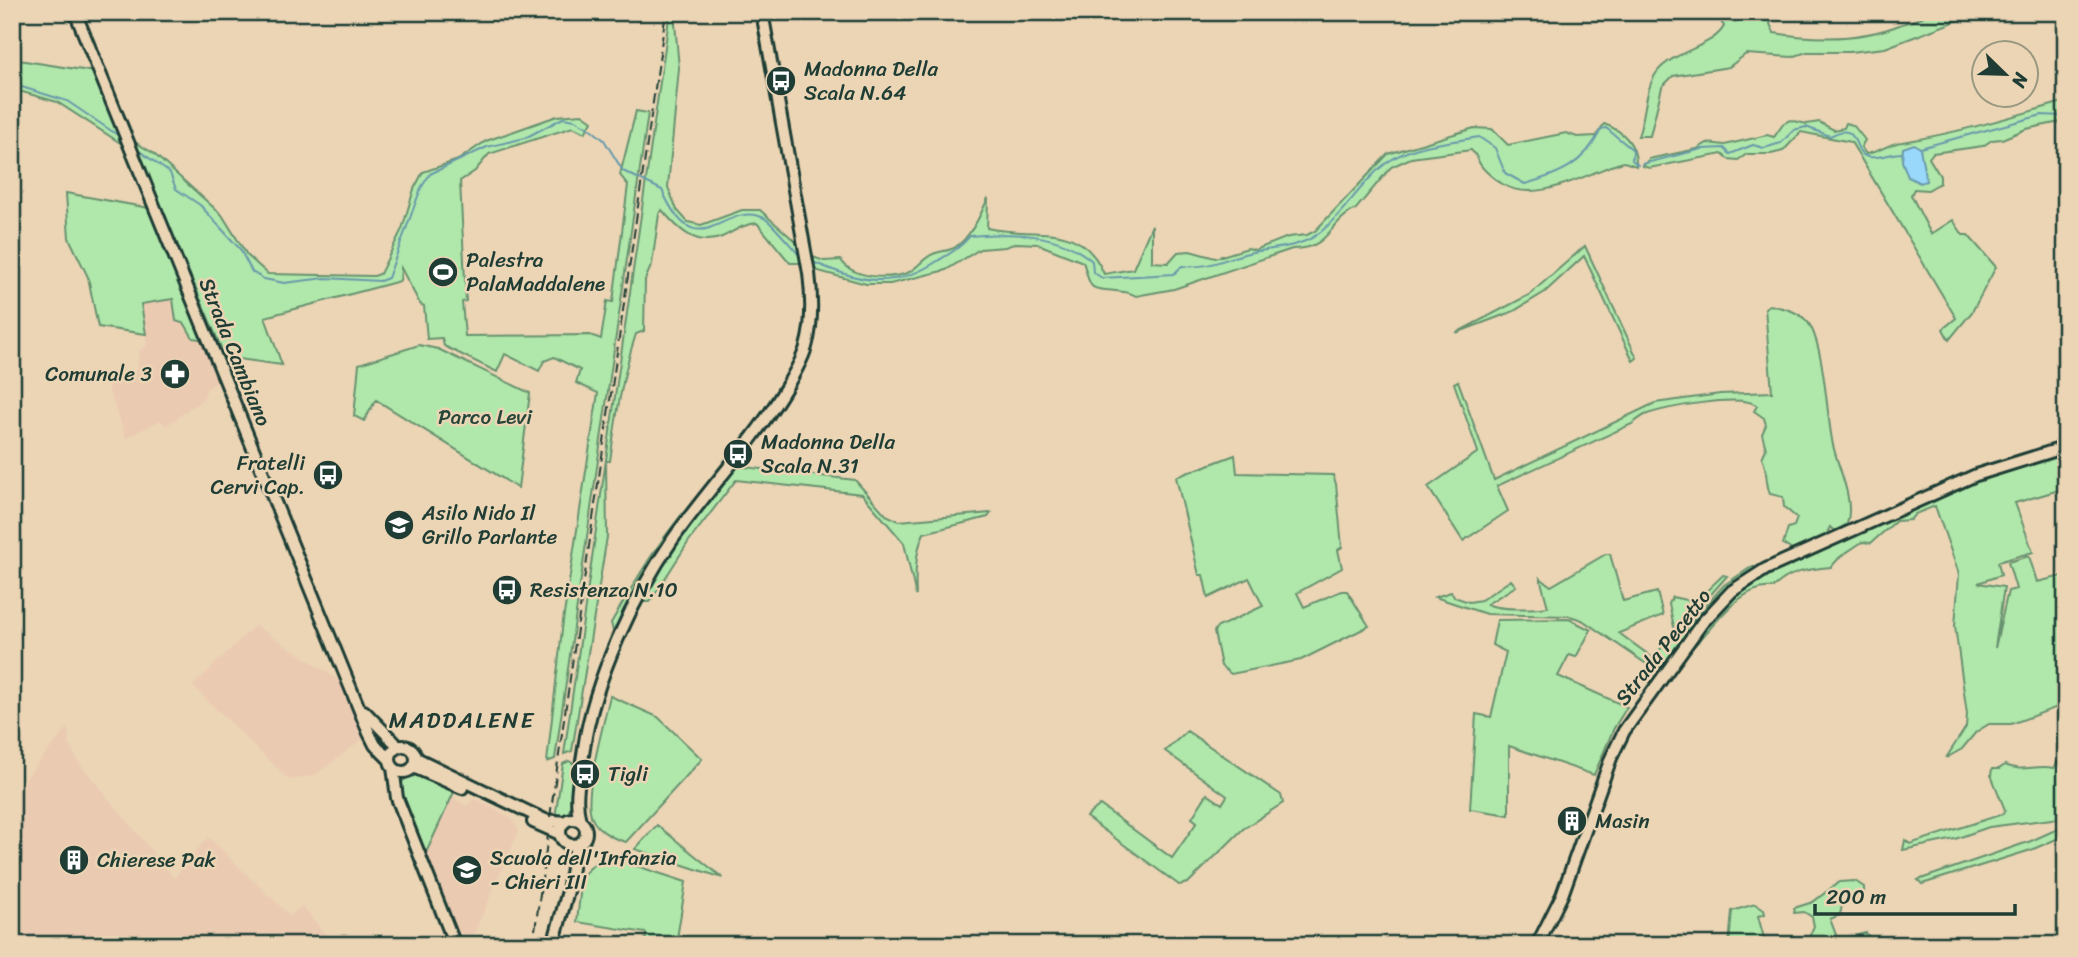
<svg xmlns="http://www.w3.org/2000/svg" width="2078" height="957" font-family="Sriracha,sans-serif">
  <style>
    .built { fill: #ebcab2 }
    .green { fill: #b0e7aa; stroke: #68926f; stroke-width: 2 }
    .water { fill: #9ad8fb; stroke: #699aab; stroke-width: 2 }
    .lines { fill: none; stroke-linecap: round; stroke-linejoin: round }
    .stream { stroke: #699aab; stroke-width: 2 }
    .secondary-casing { stroke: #1f3d34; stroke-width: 16 }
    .secondary { stroke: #ebd5b5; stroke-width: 10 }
    .rail { stroke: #1f3d34; stroke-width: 2; stroke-dasharray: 10 5; stroke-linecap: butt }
    .labels { text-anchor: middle; stroke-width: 5; stroke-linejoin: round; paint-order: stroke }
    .poi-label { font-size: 21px; fill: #1f3d34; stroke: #ebd5b5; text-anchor: start }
    .street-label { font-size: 21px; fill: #1f3d34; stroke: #ebd5b5 }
    .park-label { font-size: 21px; fill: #26463a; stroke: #ebd5b5 }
    .neighbourhood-label { font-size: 23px; letter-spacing: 2px; fill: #1f3d34; stroke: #ebd5b5 }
  </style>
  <rect width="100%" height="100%" fill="#ebd5b5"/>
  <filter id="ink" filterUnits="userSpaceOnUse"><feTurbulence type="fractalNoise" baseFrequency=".0143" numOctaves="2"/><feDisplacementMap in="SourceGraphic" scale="14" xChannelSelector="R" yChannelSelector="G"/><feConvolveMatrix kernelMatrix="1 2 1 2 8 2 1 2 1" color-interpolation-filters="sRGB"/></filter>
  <g filter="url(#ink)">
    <path class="built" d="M173 299 176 321 184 323 193 338 206 340 221 380 207 388 203 399 166 426 161 420 126 438 106 382 127 381 138 368 139 351 147 345 141 304Z
      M255 625 343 683 364 738 315 775 289 780 193 686Z
      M68 727 69 744 79 763 174 878 208 837 290 916 302 906 334 945H12V795Z
      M452 797 466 806 475 799 511 818 519 831 475 931 468 937 457 931 425 855Z"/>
    <path class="green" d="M670 12H674L679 68 668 187 677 210 688 222 701 225 742 210H760L796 242 802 263H790L757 223C740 225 736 231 722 237 696 248 677 228 662 210L659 214 652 264 645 280 644 331 636 334C622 376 616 418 610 461H606L607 537 572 751 564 754Z
      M1741 12H1775L1770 24 1774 33C1817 40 1861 41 1902 24 1911 21 1919 20 1927 14L1980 12 1885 48 1850 52H1807L1792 57 1746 54 1729 67 1673 76 1662 87 1650 136H1638C1646 116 1644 90 1657 72 1673 51 1715 46 1724 26L1718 18 1723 14Z
      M12 59 95 72 122 144 57 102 12 89Z
      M2066 101V113L2060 122 2026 129 2002 139 1992 140 1983 146 1933 153 1929 158 1940 176V183L1928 190 1914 189 1911 195 1931 234 1953 220 1963 235H1968L1996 267 1972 312 1949 340 1943 329 1956 318 1851 142 1801 132 1783 151 1771 154H1747L1738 160 1728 159 1722 154 1649 168 1643 166 1649 159 1697 149 1707 143 1725 145 1767 135 1774 137 1784 123 1790 120 1807 124 1819 122 1834 130 1844 128 1846 123 1853 125 1865 140 1861 147 1866 154C1880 152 1889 143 1902 142 1957 133 2012 117 2066 101Z
      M636 111 648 113 555 759 547 762 563 621 598 393 576 383 580 370 554 357 544 361 539 371 505 354 497 372 444 346 442 338 427 339 424 306 420 304 401 268 400 281 265 317 282 365 225 357 133 141 153 153 222 215 247 255 268 274 374 276 380 274 402 229 414 189 423 172 458 160 486 141 557 116 582 114 592 121 585 133 573 127 489 154 475 171 460 181 466 301 462 302 465 336 590 335 601 339 607 301 613 302 628 185 620 175Z
      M1604 124C1624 131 1637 145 1636 166L1624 162C1591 170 1540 205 1504 185 1497 181 1484 171 1480 164 1476 157 1477 155 1471 150L1411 158 1391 167 1356 209C1328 222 1330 250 1292 249L1174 289 1136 296C1124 288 1096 293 1091 285 1087 279 1086 269 1083 262L1038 244 1017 243 1005 247 980 249 946 270 890 284H866L815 270 813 257 824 261 841 260C852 278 887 280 907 273 917 269 923 258 933 254 940 251 948 251 954 248 970 239 981 214 988 198L987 228C1033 239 1081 218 1104 274L1133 269 1152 225V262L1168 263 1178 252 1190 251 1215 258 1248 248 1255 250 1288 237 1307 235 1315 231 1388 154 1474 128 1492 129 1508 145 1566 133 1577 137 1596 136Z
      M66 193 149 208 206 340 193 338 185 324 176 321 173 299 141 304 146 334 98 327 88 277 69 238Z
      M1585 246 1637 358 1633 361 1584 256 1545 292 1514 311 1456 333 1529 295Z
      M1769 305C1785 308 1803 312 1811 327 1825 355 1826 412 1833 445 1838 468 1855 500 1847 524L1835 532 1830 527 1825 537 1792 550 1783 544 1788 528 1794 526 1797 518 1784 507 1783 497 1770 494C1765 482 1768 470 1762 458L1766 449 1762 434 1766 425 1764 418 1754 411 1757 406C1744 393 1664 407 1645 415 1641 417 1636 421 1632 424L1497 486 1508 511 1463 541 1428 487 1478 452 1454 383 1458 381 1494 480 1655 403 1720 394 1772 392 1765 308Z
      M419 345 438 349 530 393 518 488 376 400 364 421 354 416 359 364Z
      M2066 450V488L2015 503 2033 552 1998 562 2001 575 1978 583 2004 587 1995 648 2008 591 2016 589 2008 562 2029 556 2037 582 2066 575V704L2011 724H1989L1976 732 1962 749 1946 758 1966 727 1967 714 1955 626 1959 574 1935 506 1915 514 1910 520 1896 521 1871 543 1862 542 1840 557 1831 567C1810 569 1789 571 1773 588 1740 583 1713 629 1691 649L1688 647 1725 604 1768 572 1977 478Z
      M1235 455 1237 473 1333 475 1336 484 1342 547 1338 550 1342 568 1297 593 1304 607 1341 591H1347L1369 626 1301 660 1231 674 1221 666 1214 632 1216 628 1263 606 1249 578 1208 598 1203 575H1199L1176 477Z
      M737 466 855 480 886 515 899 521 991 513 988 517 924 533C915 552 915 575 916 596L904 543 862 494 736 480 689 541 650 602H642L677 543Z
      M704 490 615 639 611 623C638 576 666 528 704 490Z
      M1606 554H1610L1623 601 1657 592 1663 615 1619 633 1653 658 1657 656 1667 636 1677 638 1724 585 1753 566 1758 570 1670 662 1654 669 1582 620 1570 616 1486 614 1435 597 1451 592 1454 597 1469 602 1481 600 1511 580 1516 586 1487 604C1498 610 1534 609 1548 607L1540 578 1551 586Z
      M1723 575 1727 576 1683 626 1674 627 1669 604 1672 597 1695 602Z
      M1569 619 1591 630 1576 657 1569 655 1558 676 1627 707 1614 728 1594 775 1509 746V815L1470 809 1476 714 1491 717 1506 652 1492 645 1497 620Z
      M610 696 658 717 702 759 626 842C611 838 592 828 590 811 586 786 604 723 610 696Z
      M1187 731 1281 795 1283 803 1243 829 1188 883 1179 885 1086 817 1100 805 1172 858 1197 822 1192 818 1207 794 1222 804 1227 796 1165 751Z
      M2066 759V835L2031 850 1922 884 1918 880 2031 841 2062 827 2064 822 2060 818 1989 827 1955 839 1903 850 1905 840 1910 844 2003 814 2005 810 1991 775 1992 769H1999L2005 765C2023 773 2035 764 2054 768L2059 760Z
      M569 761 576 765 570 809 566 816 555 818 563 764Z
      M413 772 455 790 425 855 401 796 402 782Z
      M657 825 723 878 635 849Z
      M603 855 686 882 676 945H645L646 933 577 922 582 876Z
      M1855 881 1864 887V894L1842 905 1840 915 1830 919 1838 940 1866 933 1875 945H1792L1808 940 1814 926 1812 917 1804 912 1794 913V908L1813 902 1839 882Z
      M1755 904 1764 910 1765 914 1758 916 1764 938 1769 945H1729L1732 911Z"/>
    <path class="water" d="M1914 144 1920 148 1926 181 1920 183 1908 177 1902 161 1903 148Z"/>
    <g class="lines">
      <path class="stream" d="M12 84 67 101 122 138
        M1920 148 2042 115 2062 116
        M138 150 170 173 176 189 200 205 240 249 252 272 264 279 284 283 325 278 380 281 388 278 421 188 430 174 487 147 525 138 563 118 575 120 592 130 604 140 623 171 662 190C698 272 724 198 764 218 771 221 794 250 801 257
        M1642 164 1702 149 1724 148 1730 154 1753 145 1764 148 1781 143 1794 130 1806 127 1830 136C1861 119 1851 154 1868 157 1878 159 1891 153 1902 153
        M813 262C859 282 892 290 936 262 950 253 959 249 970 236 1012 232 1059 232 1092 261L1093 272 1102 278 1174 274 1182 266C1206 269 1222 260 1244 254 1271 247 1302 250 1324 229 1348 209 1365 176 1391 160 1415 144 1451 142 1479 137L1495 148 1505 173 1525 184C1560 174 1585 164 1601 129L1606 128 1633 150 1632 160 1638 165
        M1818 945 1829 942 1853 945"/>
      <g class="secondary-casing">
        <path id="secondary" d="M75 12 369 733 375 745 390 760
          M364 711 399 747
          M390 759a13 13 0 1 1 26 0a13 13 0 1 1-26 0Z
          M416 758 545 820 565 822
          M393 767 397 798 455 945
          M413 767 462 788
          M560 832a13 13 0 1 1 26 0a13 13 0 1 1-26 0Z
          M580 821C573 797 581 772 584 748 594 679 634 596 673 539 708 489 750 446 782 394 791 379 801 364 806 347 813 323 812 297 809 273L762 12
          M533 822 560 834
          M553 945 568 891 576 845
          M1537 945 1562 895 1611 758 1624 731 1702 623 1732 591 1766 569 1976 475 2066 447"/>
      </g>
      <use href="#secondary" class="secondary"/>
      <path class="rail" d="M550 817 666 12
        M533 945 548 835"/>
    </g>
  </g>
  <defs>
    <g id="bus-disc" transform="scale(1.575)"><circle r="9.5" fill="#1f3d34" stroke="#ebd5b5"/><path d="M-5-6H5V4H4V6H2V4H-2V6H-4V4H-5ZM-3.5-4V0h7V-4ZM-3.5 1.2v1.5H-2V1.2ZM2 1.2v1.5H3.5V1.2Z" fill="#fff"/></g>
    <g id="stadium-disc" transform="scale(1.575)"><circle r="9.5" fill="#1f3d34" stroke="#ebd5b5"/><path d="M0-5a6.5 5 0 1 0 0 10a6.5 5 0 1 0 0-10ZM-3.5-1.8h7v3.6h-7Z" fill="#fff"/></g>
    <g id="pharmacy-disc" transform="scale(1.575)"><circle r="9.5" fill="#1f3d34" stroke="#ebd5b5"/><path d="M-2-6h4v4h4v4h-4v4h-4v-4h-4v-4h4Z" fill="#fff"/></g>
    <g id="school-disc" transform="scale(1.575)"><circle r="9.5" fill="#1f3d34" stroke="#ebd5b5"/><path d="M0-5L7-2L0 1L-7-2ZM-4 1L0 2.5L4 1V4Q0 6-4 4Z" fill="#fff"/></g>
    <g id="building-disc" transform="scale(1.575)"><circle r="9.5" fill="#1f3d34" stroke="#ebd5b5"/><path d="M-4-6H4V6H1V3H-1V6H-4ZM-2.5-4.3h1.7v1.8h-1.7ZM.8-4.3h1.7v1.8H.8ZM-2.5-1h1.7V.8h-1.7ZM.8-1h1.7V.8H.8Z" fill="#fff"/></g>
  </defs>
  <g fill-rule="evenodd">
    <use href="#bus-disc" x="781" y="81"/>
    <use href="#stadium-disc" x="443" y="272"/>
    <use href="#pharmacy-disc" x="175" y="374"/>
    <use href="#bus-disc" x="738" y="454"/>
    <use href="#bus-disc" x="328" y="475"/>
    <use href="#school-disc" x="399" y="525"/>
    <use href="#bus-disc" x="507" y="590"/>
    <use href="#bus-disc" x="585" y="774"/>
    <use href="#building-disc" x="1572" y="821"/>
    <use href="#building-disc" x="74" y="860"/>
    <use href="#school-disc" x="467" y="870"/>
  </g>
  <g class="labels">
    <g class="poi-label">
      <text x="804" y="76">Madonna Della<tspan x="804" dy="24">Scala N.64</tspan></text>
      <text x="466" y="267">Palestra<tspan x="466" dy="24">PalaMaddalene</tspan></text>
      <text x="152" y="381" text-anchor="end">Comunale 3</text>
      <text x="761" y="449">Madonna Della<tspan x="761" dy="24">Scala N.31</tspan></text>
      <text x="305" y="470" text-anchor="end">Fratelli<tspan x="305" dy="24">Cervi Cap.</tspan></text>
      <text x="422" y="520">Asilo Nido Il<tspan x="422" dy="24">Grillo Parlante</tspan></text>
      <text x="530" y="597">Resistenza N.10</text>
      <text x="608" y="781">Tigli</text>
      <text x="1595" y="828">Masin</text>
      <text x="490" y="865">Scuola dell'Infanzia<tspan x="490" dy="24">- Chieri III</tspan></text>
      <text x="97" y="867">Chierese Pak</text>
    </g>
    <g class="street-label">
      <text transform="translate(235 352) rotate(68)" y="7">Strada Cambiano</text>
      <text transform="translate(1663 647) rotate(-52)" y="7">Strada Pecetto</text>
    </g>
    <g class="park-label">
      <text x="485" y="424">Parco Levi</text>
    </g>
    <g class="neighbourhood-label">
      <text x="462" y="728">MADDALENE</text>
    </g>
  </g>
  <rect width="2078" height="957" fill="none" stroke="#ebd5b5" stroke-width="42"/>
  <rect x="21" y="21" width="2036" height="915" fill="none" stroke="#1f3d34" stroke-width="2.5" filter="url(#ink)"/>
  <g transform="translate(2005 74) rotate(113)"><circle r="33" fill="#ebd5b5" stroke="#999881" stroke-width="2"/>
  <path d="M0-5L12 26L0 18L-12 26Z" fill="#1f3d34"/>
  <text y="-10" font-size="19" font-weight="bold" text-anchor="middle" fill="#1f3d34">N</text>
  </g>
  <path d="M1815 904v10h200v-10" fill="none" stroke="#1f3d34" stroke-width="3.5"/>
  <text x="1826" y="904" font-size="21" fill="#1f3d34" stroke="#ebd5b5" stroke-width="5" paint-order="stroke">200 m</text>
</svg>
